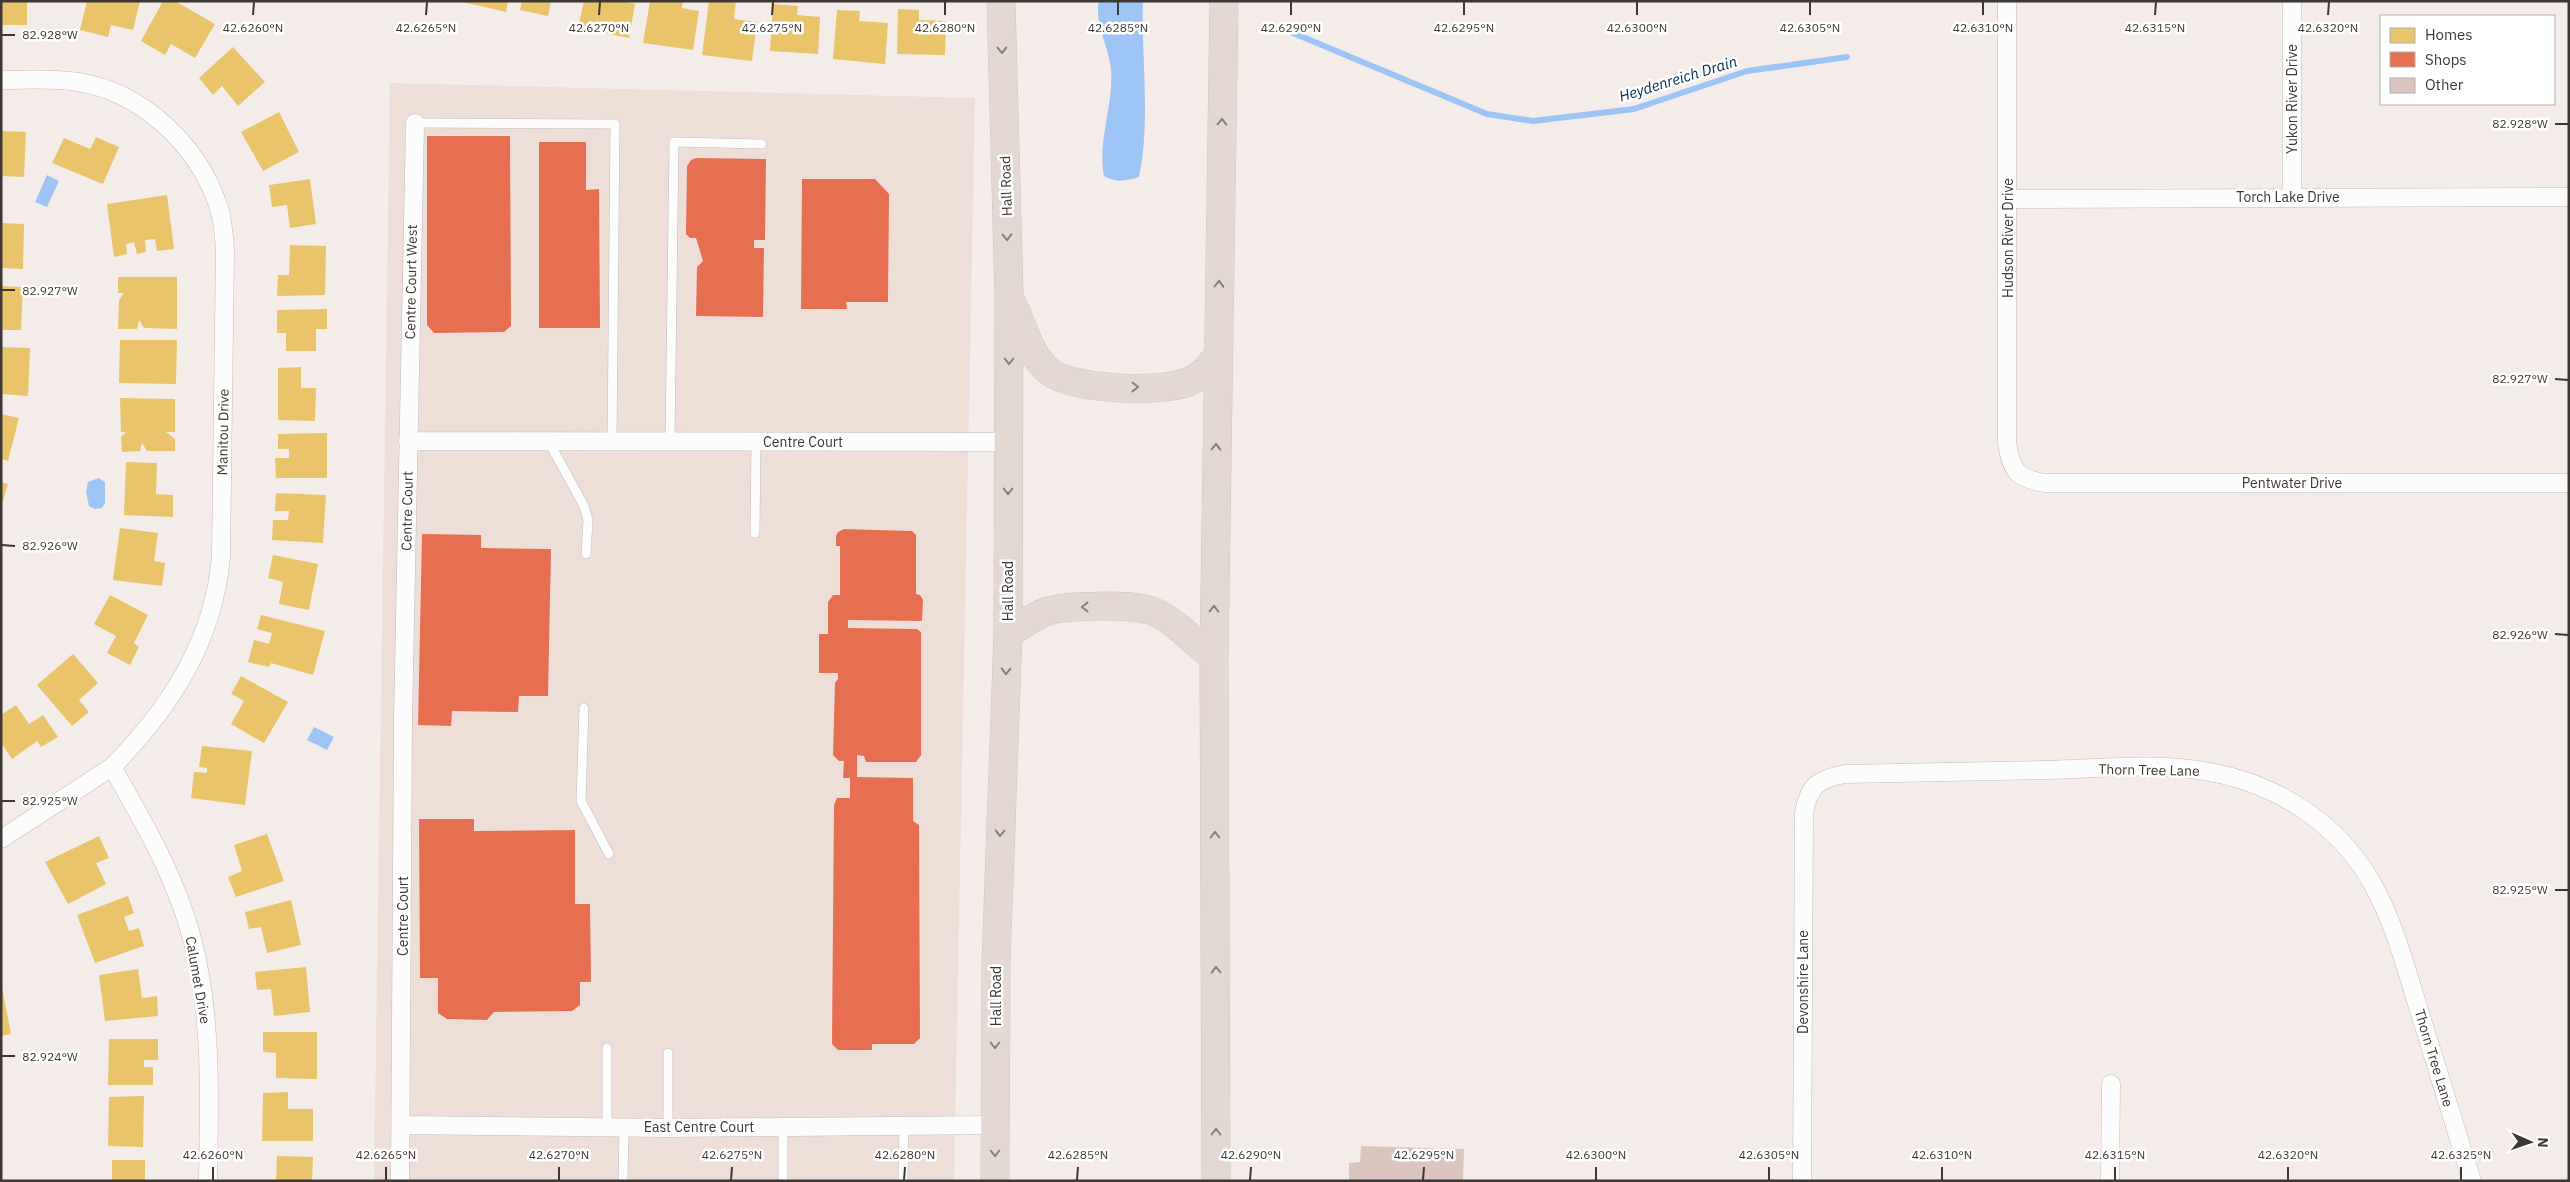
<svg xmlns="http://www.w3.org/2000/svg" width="2570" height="1182" font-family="'IBM Plex Sans',sans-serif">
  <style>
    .built { fill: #eeded8 }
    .water { fill: #9dc4f4 }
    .homes { fill: #e9c46a }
    .shops { fill: #e76f51 }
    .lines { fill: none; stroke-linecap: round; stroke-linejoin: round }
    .stream { stroke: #9dc4f4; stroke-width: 6 }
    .building { fill: #dac6be }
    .service-casing { stroke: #c2bdbb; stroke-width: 10 }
    .minor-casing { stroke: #c2bdbb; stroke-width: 19 }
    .trunk-casing { stroke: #cdc8c7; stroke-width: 29 }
    .service { stroke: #fdfcfc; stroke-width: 9 }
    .minor { stroke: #fdfcfc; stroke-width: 18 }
    .trunk { stroke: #e4d8d3; stroke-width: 28 }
    .oneway { stroke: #88807d }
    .ticks { fill: none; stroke: #3d3836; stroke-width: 2 }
    .labels { text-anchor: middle; stroke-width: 5; stroke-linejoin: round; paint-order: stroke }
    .street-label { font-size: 14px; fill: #3d3836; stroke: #fff }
    .water-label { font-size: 15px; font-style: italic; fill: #002954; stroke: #fff }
    .ticks-label { font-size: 12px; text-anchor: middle; fill: #3d3836; stroke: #fff; stroke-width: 5; stroke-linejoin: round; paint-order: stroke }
  </style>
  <rect width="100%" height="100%" fill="#f4ece9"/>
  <path class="built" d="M390 83 975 98 954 1181H374Z"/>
  <path class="water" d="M1099 1H1143C1141 59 1151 120 1139 177 1125 181 1117 183 1104 176 1097 140 1114 105 1111 69 1109 46 1094 25 1099 1Z
    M47 175 59 181 47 207 35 202Z
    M99 478 105 482V503L102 508 95 509 89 506 86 492 88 482Z
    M314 727 334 737 327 750 307 740Z"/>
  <path class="homes" d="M1 1H27V25H1Z
    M87 1H140L133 30 111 25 108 37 80 30Z
    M163 1H175L215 24 195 58 171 44 165 55 141 41Z
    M458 1H508L506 12Z
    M522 1H551L548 16 520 10Z
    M584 1H623L635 4 629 38 578 28Z
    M650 1H683L682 8 699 11 693 50 643 43Z
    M709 1H736L734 19 757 22 752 61 702 55Z
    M773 4 798 6 797 15 820 17 818 54 770 51Z
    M898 9 919 10V20L946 21 945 55 897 54Z
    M837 10 860 11 859 21 888 23 885 64 833 59Z
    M233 47 265 82 238 106 222 86 213 95 199 78Z
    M279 112 299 152 263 171 241 132Z
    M1 131 26 132 24 177 1 176Z
    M96 137 119 147 103 184 52 163 64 138 90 149Z
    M310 179 316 224 290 228 287 205 272 207 269 185Z
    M167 195 174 249 157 251 155 239 145 240 146 252 137 254 134 242 126 244 127 254 114 257 107 204Z
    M1 223 24 224 23 269 1 268Z
    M290 245 326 246 325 295 277 296 278 275H289Z
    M118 277H177V329L144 328 139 320 137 329H118L119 300 124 293H118Z
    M1 286 23 287 21 330H1Z
    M327 309V329H316V351H286V333H277V310Z
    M120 340H177L176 384 119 383Z
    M1 347 30 348 28 396 1 394Z
    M301 367V388H316L315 421 278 420V368Z
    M120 398 175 399V432H166L175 439V451H147L142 443 140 451 122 452 121 437 126 432H121Z
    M1 414 19 418 8 461 1 459Z
    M327 433V478H276L275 458H289V449H278V434Z
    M126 462 157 463 156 494 173 495V517L124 515Z
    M1 482 8 484 2 504H1Z
    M276 493 326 495 323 543 272 540 273 520H288L289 511H275Z
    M120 528 158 533 154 561 165 563 162 586 113 580Z
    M273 555 318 564 309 610 279 604 283 582 268 578Z
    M110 595 148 615 134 643 139 647 130 665 107 653 116 636 94 624Z
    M261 615 325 631 313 675 271 663 269 667 248 662 254 640 269 644 272 633 257 629Z
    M73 654 98 683 79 700 89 712 72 726 37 685Z
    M241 676 288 702 264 743 231 724 244 701 231 694Z
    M16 705 29 724 43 715 58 737 41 747 37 741 12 759 1 743V715Z
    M202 746 252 751 245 805 191 798 194 772 207 773V768L199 767Z
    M267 834 284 881 236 897 228 877 242 871 234 845Z
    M99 836 109 858 96 863 106 884 68 904 45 862Z
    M128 896 134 913 124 917 129 931 139 928 144 946 95 963 77 915Z
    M291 900 301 945 267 953 261 927 249 929 245 912Z
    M306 967 310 1012 274 1016 271 989 257 990 255 972Z
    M138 969 142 998 157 996 158 1016 105 1021 99 975Z
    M1 982 11 1034 1 1036Z
    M263 1032H317V1079L276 1078V1053L263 1052Z
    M109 1039H158V1060H144V1067H153V1085H108Z
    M288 1092V1109H313V1141H262L263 1093Z
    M144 1096 143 1147 108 1146 109 1097Z
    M277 1156 313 1157 312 1181H276Z
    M112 1160H145V1181H112Z"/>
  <path class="shops" d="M427 136H510L511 326 504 332 434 333 427 325Z
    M539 142H586V190L599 189 600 328H539Z
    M696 158 766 159 765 240H754V248H764L763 317 696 316 697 267 703 261 696 238H690L686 234 687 166 691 160Z
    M802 179H875L889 194 888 302H846L847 309H801Z
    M844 529 912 531 916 535V594L920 595 923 600 922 621 848 620V628L917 629 921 632V755L916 762H866L864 756 857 755V777L913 778V821L919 825 920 1038 914 1044H872V1050H838L832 1044 834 805 837 798H850V778H843L844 761H839L833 755 835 683 838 679V673H819V634H828V602L833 595H840V546H836V536L838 532Z
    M422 534 481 535V548L551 549 548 696H519L518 712 452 711 451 726 418 725Z
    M419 819H474V831L575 830V904H590L591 982H580V1005L572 1011 494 1012 487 1020 447 1019 438 1013V978H420Z"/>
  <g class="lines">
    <path class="stream" d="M1293 33 1487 114 1533 121 1634 109 1747 71 1847 57"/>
  </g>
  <path class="building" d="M1361 1146 1464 1149 1463 1181H1349V1163L1360 1162Z"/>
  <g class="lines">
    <g class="service-casing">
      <path id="service" d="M415 123 615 124 612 442
        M549 442 584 506 588 520 586 554
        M670 442 674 142 762 144
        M755 533 756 442
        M584 708 581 801 609 854
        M607 1127V1048
        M783 1127V1181
        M668 1128V1053
        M623 1181 624 1128
        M903 1181 904 1126"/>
    </g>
    <g class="minor-casing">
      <path id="minor" d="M2007 1V442C2011 471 2017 479 2046 483H2569
        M1 80C26 80 53 78 78 82 142 92 197 144 218 205 223 219 224 235 225 250L221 556C214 641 170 708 112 767L1 839
        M2292 196V1
        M2008 199 2569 197
        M408 441 1008 442
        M112 767C148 829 185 894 198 965 212 1036 209 1108 208 1181
        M402 1125 668 1128 995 1125
        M400 1181 403 720 415 123
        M1802 1181 1804 813C1809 785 1818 779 1845 774 1912 773 1978 771 2045 770 2097 769 2153 762 2204 771 2273 782 2337 821 2372 883 2394 922 2405 965 2418 1007 2436 1065 2454 1123 2472 1181
        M2110 1181 2111 1084"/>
    </g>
    <g class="trunk-casing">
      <path id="trunk" d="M1013 305C1023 326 1030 357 1050 372 1074 390 1161 393 1188 382 1202 376 1208 368 1217 357
        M1008 634C1020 626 1034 616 1048 611 1068 605 1133 604 1152 611 1175 620 1195 643 1214 658
        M995 1181 996 962 1008 634 1009 295 1001 1
        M1216 1181 1214 658 1224 1"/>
    </g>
    <use href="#service" class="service"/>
    <use href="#minor" class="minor"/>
    <use href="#trunk" class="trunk"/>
  </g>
  <defs><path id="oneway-chevron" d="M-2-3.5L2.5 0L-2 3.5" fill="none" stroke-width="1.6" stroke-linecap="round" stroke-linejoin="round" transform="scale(1.25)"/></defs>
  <g class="oneway">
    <use href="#oneway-chevron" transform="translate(1002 50) rotate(88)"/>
    <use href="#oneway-chevron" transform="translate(1222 122) rotate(-89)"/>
    <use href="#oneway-chevron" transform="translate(1007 237) rotate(88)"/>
    <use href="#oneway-chevron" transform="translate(1219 284) rotate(-89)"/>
    <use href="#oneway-chevron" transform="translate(1009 361) rotate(90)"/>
    <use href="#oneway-chevron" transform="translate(1135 387) rotate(1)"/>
    <use href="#oneway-chevron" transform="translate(1216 447) rotate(-89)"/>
    <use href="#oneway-chevron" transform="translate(1008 491) rotate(90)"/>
    <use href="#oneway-chevron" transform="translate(1085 607) rotate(-180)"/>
    <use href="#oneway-chevron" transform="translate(1214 609) rotate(-89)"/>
    <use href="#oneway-chevron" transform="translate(1006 671) rotate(92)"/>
    <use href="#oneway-chevron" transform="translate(1000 833) rotate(92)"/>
    <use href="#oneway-chevron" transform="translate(1215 835) rotate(-90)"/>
    <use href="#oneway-chevron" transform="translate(1216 970) rotate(-91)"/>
    <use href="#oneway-chevron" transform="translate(995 1045) rotate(90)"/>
    <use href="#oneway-chevron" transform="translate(1216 1132) rotate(-90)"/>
    <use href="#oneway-chevron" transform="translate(995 1153) rotate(90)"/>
  </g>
  <path class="ticks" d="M253 15 254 2M426 15 427 2M599 15 600 2M772 15 773 2M945 15V2M1118 15V2M1291 15V2M1464 15V2M1637 15V2M1810 15V2M1983 15V2M2155 15 2156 2M2328 15 2329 2M2 35H15M2555 124H2568M2 290H15M2555 379 2568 380M2 545 15 546M2555 634 2568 635M2 801H15M2555 890H2568M2 1056H15M213 1180V1167M386 1180V1167M559 1180V1167M731 1180 732 1167M904 1180 905 1167M1077 1180 1078 1167M1250 1180 1251 1167M1423 1180 1424 1167M1596 1180V1167M1769 1180V1167M1942 1180V1167M2115 1180V1167M2288 1180V1167M2461 1180V1167"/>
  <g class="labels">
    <g class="street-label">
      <text transform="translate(2292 99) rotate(-90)" y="5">Yukon River Drive</text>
      <text transform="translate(1006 186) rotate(-92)" y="5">Hall Road</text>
      <text x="2288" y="202">Torch Lake Drive</text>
      <text transform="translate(2008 238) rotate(-90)" y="5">Hudson River Drive</text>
      <text transform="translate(411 282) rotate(-89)" y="5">Centre Court West</text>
      <text transform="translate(223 432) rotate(-89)" y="5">Manitou Drive</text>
      <text x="803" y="447">Centre Court</text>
      <text x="2292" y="488">Pentwater Drive</text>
      <text transform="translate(407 511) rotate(-89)" y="5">Centre Court</text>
      <text transform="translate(1008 591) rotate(-90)" y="5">Hall Road</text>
      <text transform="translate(2149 770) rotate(1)" y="5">Thorn Tree Lane</text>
      <text transform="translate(403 916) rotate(-90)" y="5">Centre Court</text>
      <text transform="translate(198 980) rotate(80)" y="5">Calumet Drive</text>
      <text transform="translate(1803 982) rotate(-90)" y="5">Devonshire Lane</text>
      <text transform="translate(996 996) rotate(-90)" y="5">Hall Road</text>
      <text transform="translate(2434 1058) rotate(73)" y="5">Thorn Tree Lane</text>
      <text x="699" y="1132">East Centre Court</text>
    </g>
    <g class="water-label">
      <text transform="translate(1678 79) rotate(-17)" y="5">Heydenreich Drain</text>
    </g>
  </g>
  <g class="ticks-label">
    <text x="253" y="32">42.6260°N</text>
    <text x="426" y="32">42.6265°N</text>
    <text x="599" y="32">42.6270°N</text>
    <text x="772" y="32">42.6275°N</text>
    <text x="945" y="32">42.6280°N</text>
    <text x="1118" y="32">42.6285°N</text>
    <text x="1291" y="32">42.6290°N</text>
    <text x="1464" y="32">42.6295°N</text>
    <text x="1637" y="32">42.6300°N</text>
    <text x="1810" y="32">42.6305°N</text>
    <text x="1983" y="32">42.6310°N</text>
    <text x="2155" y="32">42.6315°N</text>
    <text x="2328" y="32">42.6320°N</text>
    <text x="50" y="39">82.928°W</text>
    <text x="2520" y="128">82.928°W</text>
    <text x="50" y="295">82.927°W</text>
    <text x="2520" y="383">82.927°W</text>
    <text x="50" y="550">82.926°W</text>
    <text x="2520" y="639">82.926°W</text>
    <text x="50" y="805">82.925°W</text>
    <text x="2520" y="894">82.925°W</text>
    <text x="50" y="1061">82.924°W</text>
    <text x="213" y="1159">42.6260°N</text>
    <text x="386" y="1159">42.6265°N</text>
    <text x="559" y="1159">42.6270°N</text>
    <text x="732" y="1159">42.6275°N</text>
    <text x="905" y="1159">42.6280°N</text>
    <text x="1078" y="1159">42.6285°N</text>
    <text x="1251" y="1159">42.6290°N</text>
    <text x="1424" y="1159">42.6295°N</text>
    <text x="1596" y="1159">42.6300°N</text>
    <text x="1769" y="1159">42.6305°N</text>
    <text x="1942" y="1159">42.6310°N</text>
    <text x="2115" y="1159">42.6315°N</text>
    <text x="2288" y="1159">42.6320°N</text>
    <text x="2461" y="1159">42.6325°N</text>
  </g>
  <rect width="2570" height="1182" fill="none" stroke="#3d3836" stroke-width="5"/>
  <rect x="2380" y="15" width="175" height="90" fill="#ffffff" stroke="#b1afaf"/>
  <rect x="2390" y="28" width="25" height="15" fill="#e9c46a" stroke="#b1afaf"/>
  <text x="2425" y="40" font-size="15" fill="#3d3836">Homes</text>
  <rect x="2390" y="52" width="25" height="15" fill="#e76f51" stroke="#b1afaf"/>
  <text x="2425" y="65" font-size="15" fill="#3d3836">Shops</text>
  <rect x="2390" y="78" width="25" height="15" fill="#dac6be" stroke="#b1afaf"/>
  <text x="2425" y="90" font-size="15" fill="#3d3836">Other</text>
  <g transform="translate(2530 1142) rotate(92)" stroke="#ffffff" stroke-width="4" paint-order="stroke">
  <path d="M0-4L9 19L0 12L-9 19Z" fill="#3d3836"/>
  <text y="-8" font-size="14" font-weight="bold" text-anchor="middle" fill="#3d3836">N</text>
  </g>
</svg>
